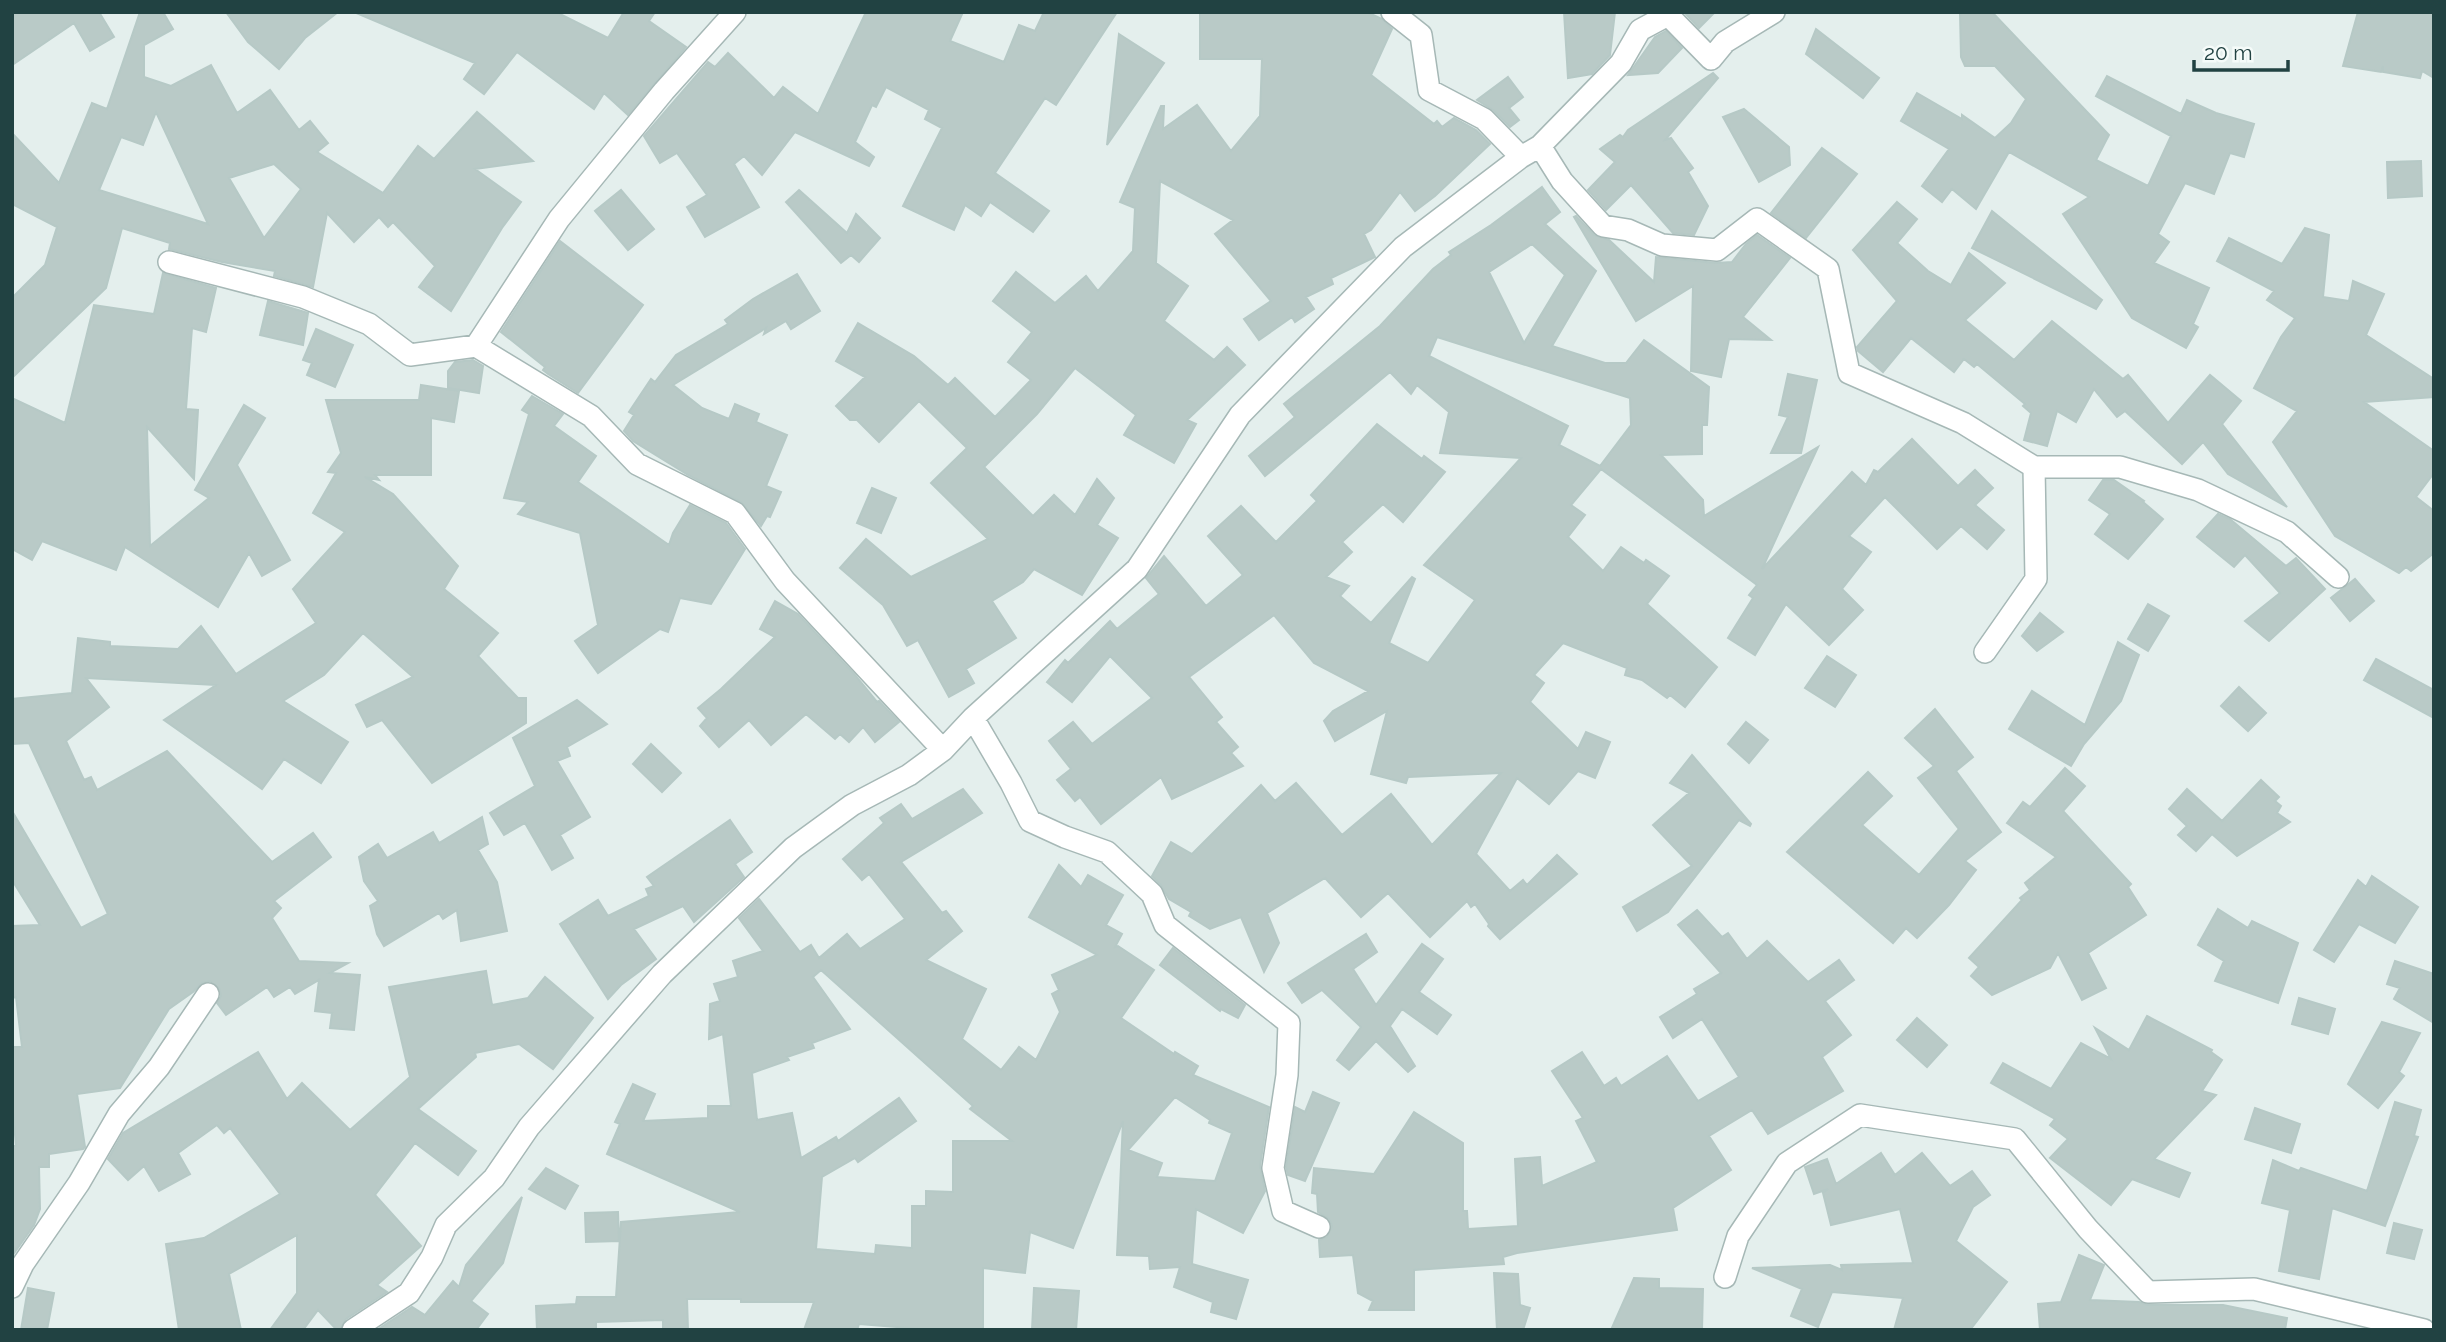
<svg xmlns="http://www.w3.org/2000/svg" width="2446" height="1342" font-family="Raleway,sans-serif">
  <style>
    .building { fill: #b9cac7; stroke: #b6c9c6; stroke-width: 2; fill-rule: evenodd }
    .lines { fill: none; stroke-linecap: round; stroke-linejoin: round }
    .minor-casing { stroke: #a6b8b6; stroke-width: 24 }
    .minor { stroke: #fff; stroke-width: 21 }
  </style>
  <rect width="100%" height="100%" fill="#e4efed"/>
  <path class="building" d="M12 12H99L114 37 90 51 74 23 12 65Z
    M140 12H163L173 29 144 45V77L171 86 211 65 237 113 270 90 299 130 310 121 328 143 317 152 383 193 418 146 434 159 477 112 533 161 475 169 521 202 502 228 451 311 419 287 435 266 393 222 388 227 379 217 354 242 327 213 313 287 274 276 275 271 222 262 169 249 170 243 122 228 106 288 12 378V298L45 265 57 227 12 204V133L59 183 92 103 107 109ZM156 112 208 224 99 190 121 137 143 145ZM274 164 301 189 264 238 229 178Z
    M226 12H338L305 38 279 69 248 42Z
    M354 12H556L608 38 624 12H655L649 21 686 47 628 115 604 93 594 109 517 52 484 94 464 79 475 63Z
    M866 12H963L950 41 1004 62 1019 25 1035 31 1044 12H1117L1056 105 1045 98 995 173 1049 211 1033 232 990 202 981 216 965 205 954 230 903 206 942 128 925 119 929 110 886 87 876 107 872 105 855 142 874 157 869 166 795 132 762 175 744 156 734 164 759 207 705 237 687 207 707 195 677 153 660 163 644 136 708 62 715 67 728 53 774 98 783 87 818 114Z
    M1200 12H1367L1382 19 1392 29 1371 75 1434 124 1437 121 1442 127 1454 118 1476 130 1490 144 1435 196 1415 211 1400 192 1371 230 1364 234 1375 257 1331 278 1333 284 1306 297 1314 309 1295 322 1292 317 1259 340 1244 319 1271 301 1215 234 1233 220 1160 181 1156 263 1188 286 1164 321 1214 360 1227 347 1245 365 1187 420 1196 424 1174 463 1124 435 1136 415 1075 368 1037 414 984 467 1033 516 1054 495 1075 515 1097 479 1114 498 1097 525 1118 538 1082 595 1034 569 1023 582 992 601 1016 638 966 669 974 683 949 697 918 640 907 646 883 605 840 568 866 539 911 577 988 539 931 483 967 448 919 401 879 442 857 420H850L836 406 865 377 836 361 858 323 914 356 948 385 955 378 995 417 1031 380 1008 362 1032 332 993 301 1016 272 1055 303 1086 276 1098 291 1133 251 1135 208 1120 202 1161 106H1164L1163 129 1197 105 1231 151 1260 116 1262 59H1200Z
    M1564 12H1615L1610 55 1592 74 1568 78Z
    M1684 12H1715L1699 28Z
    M1960 12H1992L2109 135 2096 160 2148 186 2171 136 2096 96 2107 76 2181 114 2187 100 2216 113 2254 124 2244 157 2230 153 2214 194 2185 183 2158 234 2169 242 2154 263 2209 288 2193 324 2198 327 2186 348 2132 318 2063 214 2089 197 2009 152 1976 209 1952 189 1942 202 1922 186 1949 149 1901 121 1917 93 1962 119V115L1995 138 2011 123 2026 99 1995 66H1965L1961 57Z
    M2358 12H2434V78L2422 71 2420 78 2383 72V66L2381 72 2343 66Z
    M1816 29 1879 78 1863 98 1806 54Z
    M1666 31 1682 48 1658 73 1628 75 1655 37Z
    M1119 34 1164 63 1107 145Z
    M1713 73 1718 78 1665 140 1671 138 1693 168 1688 172 1708 206 1694 235 1673 233 1631 185 1606 210 1588 190 1615 162 1600 149 1620 135 1623 137 1628 130Z
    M1508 77 1523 97 1509 108 1519 120 1510 127 1493 110 1477 100Z
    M1744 109 1789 147 1790 165 1759 182 1723 117Z
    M1822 148 1857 174 1806 238 1771 213Z
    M2421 161 2422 196 2388 198 2387 162Z
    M1542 187 1560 212 1545 224 1596 271 1552 346 1605 363H1626L1644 340 1709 387 1707 425H1702V454L1661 455 1703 500 1704 516 1818 447 1762 569 1852 472 1866 485 1874 470 1878 472 1912 439 1958 486 1975 470 1993 488 1975 505 2004 530 1987 549 1961 526 1937 549 1885 497 1849 536 1871 552 1842 589 1863 610 1829 645 1786 604 1755 655 1728 638 1753 598 1749 595 1757 585 1601 469 1571 505 1585 515 1568 537 1603 571 1621 547 1644 563 1646 560 1669 576 1647 604 1717 667 1685 707 1670 695 1667 698 1642 680 1625 675 1627 668 1563 643 1534 675 1544 683 1530 702 1578 749 1586 732 1610 742 1595 778 1578 771 1549 804 1517 778 1476 854 1510 891 1523 880 1527 885 1557 855 1577 874 1500 939 1488 926 1489 924 1475 904 1471 907 1467 901 1430 937 1388 893 1361 917 1325 878 1267 913 1279 943 1264 972 1241 917 1210 929 1189 916 1191 912 1169 899 1161 885 1152 876 1171 842 1192 854 1261 785 1275 801 1296 783 1342 835 1391 794 1432 845 1501 773 1408 777 1406 783 1371 774 1387 711 1335 741 1324 721 1333 711 1368 691 1314 663 1274 615 1189 677 1222 717 1216 722 1238 747 1231 753 1243 766 1172 799 1161 777 1101 824 1080 797 1075 801 1057 780 1071 769 1049 741 1073 722 1092 744 1152 698 1110 656 1072 702 1047 682 1065 660 1068 663 1110 621 1117 629 1159 594 1146 578 1164 556 1206 606 1243 575 1208 536 1241 506 1276 542 1317 501 1311 495 1377 424 1422 459 1424 456 1445 472 1403 522 1383 504 1342 542 1352 552 1326 577 1349 586 1340 596 1371 623 1412 577 1415 579 1389 643 1428 663 1475 600 1424 565 1521 458 1440 453 1449 412 1417 385 1411 394 1390 372 1265 476 1249 456 1295 417 1284 404 1380 326 1433 269 1451 255 1449 252 1491 225ZM1532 244 1565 275 1524 343 1489 272ZM1437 337 1630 398 1631 425 1600 466 1559 445 1568 426 1429 356Z
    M621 190 654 229 628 250 595 211Z
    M799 190 847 233 856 214 880 238 859 262 851 255 841 263 786 202Z
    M1897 202 1917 219 1897 243 1928 271 1951 285 1969 253 2005 283 1965 320 2014 360 2052 321 2123 379 2128 375 2168 423 2210 375 2241 401 2222 424 2287 507 2228 474 2203 442 2182 464 2125 411 2117 417 2094 389 2076 422 2057 411 2047 446 2024 440 2031 413 2023 406 2025 404 1977 364 1974 367 1964 359 1954 372 1911 338 1883 372 1858 351 1857 347 1897 301 1853 250Z
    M1992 211 2102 300 2096 309 1972 248Z
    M1576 216 1594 235 1609 240 1654 282 1656 257 1716 263 1732 262 1746 244 1757 235 1790 258 1743 317 1771 340 1729 339 1721 377 1691 371 1693 286 1636 321 1574 217Z
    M2305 228 2329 235 2323 297 2349 301 2353 281 2384 294 2366 335 2434 379V397L2364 402 2434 451V473L2416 497 2434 511V553L2411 571 2406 567 2399 573 2335 536 2273 442 2297 411 2254 388 2281 337 2295 318 2267 300 2274 291 2217 261 2229 238 2282 264Z
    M560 241 643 305 578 393 548 374 543 370 545 367 501 332Z
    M163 273 216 288 206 332 192 328 186 409 198 410 194 479 147 427 150 546 209 498 195 490 244 405 265 418 237 465 290 560 262 576 249 553 218 607 125 547 116 570 42 541 32 560 12 549V398L65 423 94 305 154 314Z
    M797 274 820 311 791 329 786 321 764 334 766 328 673 385 702 408 729 419 735 404 759 414 756 422 787 435 766 486 781 492 770 517 767 516 761 526 741 502 688 475 633 441 624 431 634 415 629 412 651 379 655 382 676 355 728 324 725 320 753 299Z
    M268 301 308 313 303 345 260 335Z
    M316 329 353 345 335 387 307 375 312 363 303 360Z
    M473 360 483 366 479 393 448 388V371L455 362Z
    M1788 374 1817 380 1801 453H1771L1788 417 1779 415Z
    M421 385 459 391 454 422 431 418V475H375L379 480 365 477 393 494 458 566 444 589 498 633 478 656 518 698H526V723L432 783 382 720 367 727 356 705 413 677 363 633 324 675 283 701 348 742 321 783 284 759 262 789 164 720 216 685 86 678 109 707 66 741 84 780 91 777 97 790 167 751 272 862 313 833 331 857 274 901 281 908 272 918 299 961 348 963 330 973 360 975 354 1030 330 1028 332 1013 315 1011 319 980 295 994 290 987 274 997 267 987 226 1015 217 1003 221 996 219 988 210 981 202 983 193 992 169 1009 120 1088 77 1094 85 1147 83 1149 49 1154V1167H39L40 1209 34 1225 12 1256V1146H16L12 1101V1047H22L16 997 12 998V926L40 925 12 880V811L81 928 108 914 29 743 12 744V699L72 693 78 638 110 642V646L178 649 201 626 236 674 316 623 293 589 345 532 313 513 336 473 328 472 341 453 326 400H419Z
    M532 396 563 414 554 426 596 456 578 482 669 545 673 533 690 505 726 523 745 549 711 604 680 598 668 632 660 629 598 673 575 641 598 625 580 533 518 514 528 502 504 498 529 414 522 410Z
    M2103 480H2114L2144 501 2143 502 2163 519 2128 559 2095 534 2110 514 2089 500Z
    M872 488 896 498 881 533 857 523Z
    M2218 514 2230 519 2286 566 2296 558 2325 589 2269 641 2245 621 2280 593 2245 555 2234 567 2197 537Z
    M2355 579 2374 601 2350 621 2331 598Z
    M775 601 798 614 855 675 877 702 879 701 899 722 875 742 863 727 849 742 840 734 835 739 806 714 771 745 749 720 719 747 700 726 707 718 698 708 721 689 775 637 760 629Z
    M2148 604 2169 616 2148 651 2128 639Z
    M2040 613 2063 632 2037 651 2022 636Z
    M2118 642 2139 655 2121 701 2084 744 2071 766 2009 729 2032 691 2085 725Z
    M1827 656 1856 675 1835 707 1805 688Z
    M2376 659 2434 690V718L2364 680Z
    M2239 687 2266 713 2248 731 2221 706Z
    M577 700 607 724 567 747 570 756 557 761 590 817 560 835 573 858 552 870 525 823 504 835 490 813 535 786 513 738Z
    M1935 709 1973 757 1956 771 2001 832 1965 861 1976 870 1949 905 1917 938 1906 928 1893 943 1787 852 1868 772 1892 796 1862 825 1919 875 1959 829 1918 778 1934 766 1905 738Z
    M1746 722 1768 740 1749 763 1728 744Z
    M651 744 681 773 662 792 633 764Z
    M1692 755 1751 824 1750 826 1739 820 1668 912 1637 931 1623 907 1692 866 1653 825 1689 793 1670 783Z
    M2065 768 2085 786 2063 811 2131 884 2128 887 2146 915 2088 953 2106 988 2082 1000 2058 953 2050 968 1992 995 1971 976 1979 967 1969 958 2022 900 2020 898 2030 890 2025 883 2056 857 2007 823 2023 802 2030 807Z
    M2261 780 2279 797 2275 801 2281 806 2277 813 2290 822 2237 856 2212 834 2196 851 2178 835 2187 826 2169 809 2187 789 2222 821Z
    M963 789 982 813 901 862 942 913 946 911 962 931 926 960 986 989 962 1039 1001 1070 1019 1047 1036 1060 1060 1012 1052 994 1059 990 1052 975 1097 955 1029 917 1059 865 1081 887 1088 875 1123 895 1106 925 1122 934 1115 947 1118 946 1154 970 1121 1018 1174 1054 1175 1052 1198 1066 1193 1075 1269 1107 1260 1166 1265 1191 1243 1233 1196 1209 1192 1264 1248 1280 1236 1319 1211 1312 1213 1302 1174 1287 1180 1267 1150 1269 1149 1256 1117 1255 1123 1121 1073 1248 1030 1232 1025 1273 983 1268V1330H934L859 1324 857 1330H804L814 1302H741V1299H687L688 1330H663V1320L596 1322V1330H537L536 1306 576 1304 577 1297H616L621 1222 740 1212 607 1154 620 1124 615 1122 633 1084 655 1094 643 1121 708 1118V1106H731L723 1034 709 1039 710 1004 720 1001 714 984 738 977 733 961 763 951 739 918 759 899 800 952 811 945 819 958 847 934 860 949 905 919 869 874 862 880 843 859 884 823 880 818 901 804 912 819ZM821 970 973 1106 970 1109 1012 1141H953V1192L926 1191V1206H912V1248L876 1245 875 1254 816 1249 822 1177 855 1158 858 1162 916 1121 899 1098 838 1141 836 1137 801 1158 792 1113 757 1120 752 1073 789 1060 787 1057 814 1048 812 1043 850 1029 813 977ZM1175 1097 1210 1120 1209 1123 1232 1133 1215 1181 1157 1177 1162 1163 1128 1150Z
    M482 817 488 844 478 850 497 882 507 931 461 941 457 910 443 919 439 913 384 946 377 934 370 906 378 901 364 881 359 857 378 844 387 858 433 832 439 843Z
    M730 820 752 852 735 864 744 877 694 922 683 906 634 929 656 959 621 985 608 999 560 924 598 900 608 916 649 896 646 889 654 886 647 877Z
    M2372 876 2418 907 2395 943 2359 924 2334 962 2314 950 2358 880 2366 887Z
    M2218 909 2248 928 2252 921 2298 943 2278 1003 2215 981 2224 961 2198 945Z
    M1697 910 1722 937 1728 933 1747 959 1767 941 1808 982 1839 960 1854 980 1825 1001 1851 1035 1822 1057 1843 1091 1768 1134 1752 1110 1709 1136 1731 1170 1673 1208 1677 1230 1517 1253 1503 1257 1504 1264 1414 1270V1310H1369L1373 1301 1358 1293 1353 1255 1320 1257 1319 1240 1327 1237 1332 1226 1329 1219 1318 1212 1317 1194 1312 1193 1314 1168 1374 1174 1414 1112 1463 1143V1211H1467L1468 1229 1518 1226 1515 1159 1540 1157 1542 1186 1597 1162 1576 1121 1583 1118 1552 1071 1582 1052 1604 1086 1616 1078 1621 1086 1667 1056 1698 1101 1739 1077 1702 1019 1673 1038 1660 1017 1697 994 1694 989 1721 973 1678 925Z
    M1366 934 1377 952 1353 969 1376 1005 1422 944 1443 959 1419 992 1451 1015 1437 1034 1402 1009 1390 1026 1415 1066 1408 1072 1376 1041 1349 1070 1337 1060 1361 1027 1322 990 1302 1003 1288 983Z
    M1173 948 1245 1005 1238 1018 1221 1009 1220 1011 1160 965Z
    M2395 961 2434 974V1023L2394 999 2400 988 2387 984Z
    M486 971 492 1005 528 998 545 977 593 1018 553 1069 519 1044 475 1053 476 1057 418 1109 476 1151 458 1175 415 1143 375 1195 421 1246 377 1285 387 1292 346 1319 340 1330H337L318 1310 303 1330H270L297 1293V1235L229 1274 241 1330H179L166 1244 204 1238 280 1194 230 1128 224 1133 217 1125 178 1153 190 1174 159 1191 144 1166 128 1180 108 1159 123 1133 258 1052 287 1099 302 1083 350 1130 410 1077 389 987Z
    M2299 998 2335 1009 2328 1034 2292 1024Z
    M2147 1016 2212 1050 2211 1052 2222 1060 2202 1091 2216 1095 2154 1159 2190 1173 2179 1197 2132 1179 2111 1205 2050 1158 2068 1139 2050 1125 2055 1119 1991 1083 2003 1063 2051 1089 2081 1043 2111 1059 2095 1028 2129 1050Z
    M1917 1018 1947 1045 1927 1067 1897 1040Z
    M2382 1022 2420 1033 2399 1072 2404 1076 2378 1108 2348 1084Z
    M1313 1092 1339 1103 1305 1181 1288 1175 1286 1167 1295 1107 1305 1112Z
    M2395 1102 2421 1110 2414 1136 2418 1137 2385 1226 2332 1208 2319 1279 2279 1271 2290 1210 2262 1203 2273 1160 2299 1171 2301 1168 2367 1191Z
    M2255 1108 2300 1124 2291 1153 2245 1139Z
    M1881 1153 1895 1175 1922 1153 1950 1186 1972 1171 1990 1195 1973 1207 1956 1241 2007 1282 1970 1330H1894L1903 1298 1832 1292 1818 1327 1791 1316 1802 1289 1752 1268 1830 1265 1842 1270 1841 1265 1913 1263 1900 1209 1831 1225 1823 1193 1828 1189 1814 1194 1805 1167 1827 1159 1836 1184Z
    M546 1168 578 1186 565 1209 529 1189Z
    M522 1197 503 1263 471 1301 488 1314 476 1330H377L412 1307 425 1315 453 1281 459 1287 466 1265Z
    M618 1212 619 1241 586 1242 585 1213Z
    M2394 1223 2422 1230 2414 1259 2387 1253Z
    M2079 1255 2104 1265 2090 1300 2139 1302 2148 1305H2223L2287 1318 2285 1330H2040L2038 1304 2061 1302Z
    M1494 1273 1518 1274 1520 1305 1530 1308 1523 1330H1497Z
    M1634 1278 1659 1279V1288L1703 1289 1702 1330H1611Z
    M28 1288 54 1293 47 1330H21Z
    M1034 1288 1079 1291 1076 1330H1032Z"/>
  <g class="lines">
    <g class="minor-casing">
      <path id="minor" d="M1392 12 1421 35 1429 90 1484 119 1521 157
        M1540 146 1562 181 1603 226 1628 230 1662 245 1717 250 1757 219 1828 269 1849 373 1963 423 2034 467 2036 579 1985 652
        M169 262 303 297 369 324 410 355 476 346 559 219 664 91 735 12
        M476 346 591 416 637 464 735 513 785 581 943 750
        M2034 467H2120L2198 490 2287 532 2338 577
        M973 718 1011 783 1030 821 1065 837 1107 852 1152 894 1165 925 1289 1023 1287 1075 1273 1168 1283 1211 1319 1227
        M1725 1277 1738 1236 1787 1163 1860 1115 2015 1139 2088 1229 2148 1292 2254 1289 2424 1330
        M12 1287 23 1264 79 1183 119 1114 159 1067 208 994
        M353 1330 409 1293 432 1257 446 1225 494 1178 529 1127 662 974 793 848 852 805 909 775 943 750 973 718 1137 569 1240 415 1403 247 1521 157 1540 146 1621 63 1640 30 1668 15 1711 59 1725 42 1774 12"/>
    </g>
    <use href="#minor" class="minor"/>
  </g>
  <rect width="2446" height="1342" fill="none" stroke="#214242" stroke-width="28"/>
  <path d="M2194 60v10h94v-10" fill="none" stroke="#214242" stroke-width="3.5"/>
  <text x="2204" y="60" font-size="21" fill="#214242" stroke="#f5fbf9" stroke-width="5" paint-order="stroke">20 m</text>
</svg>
